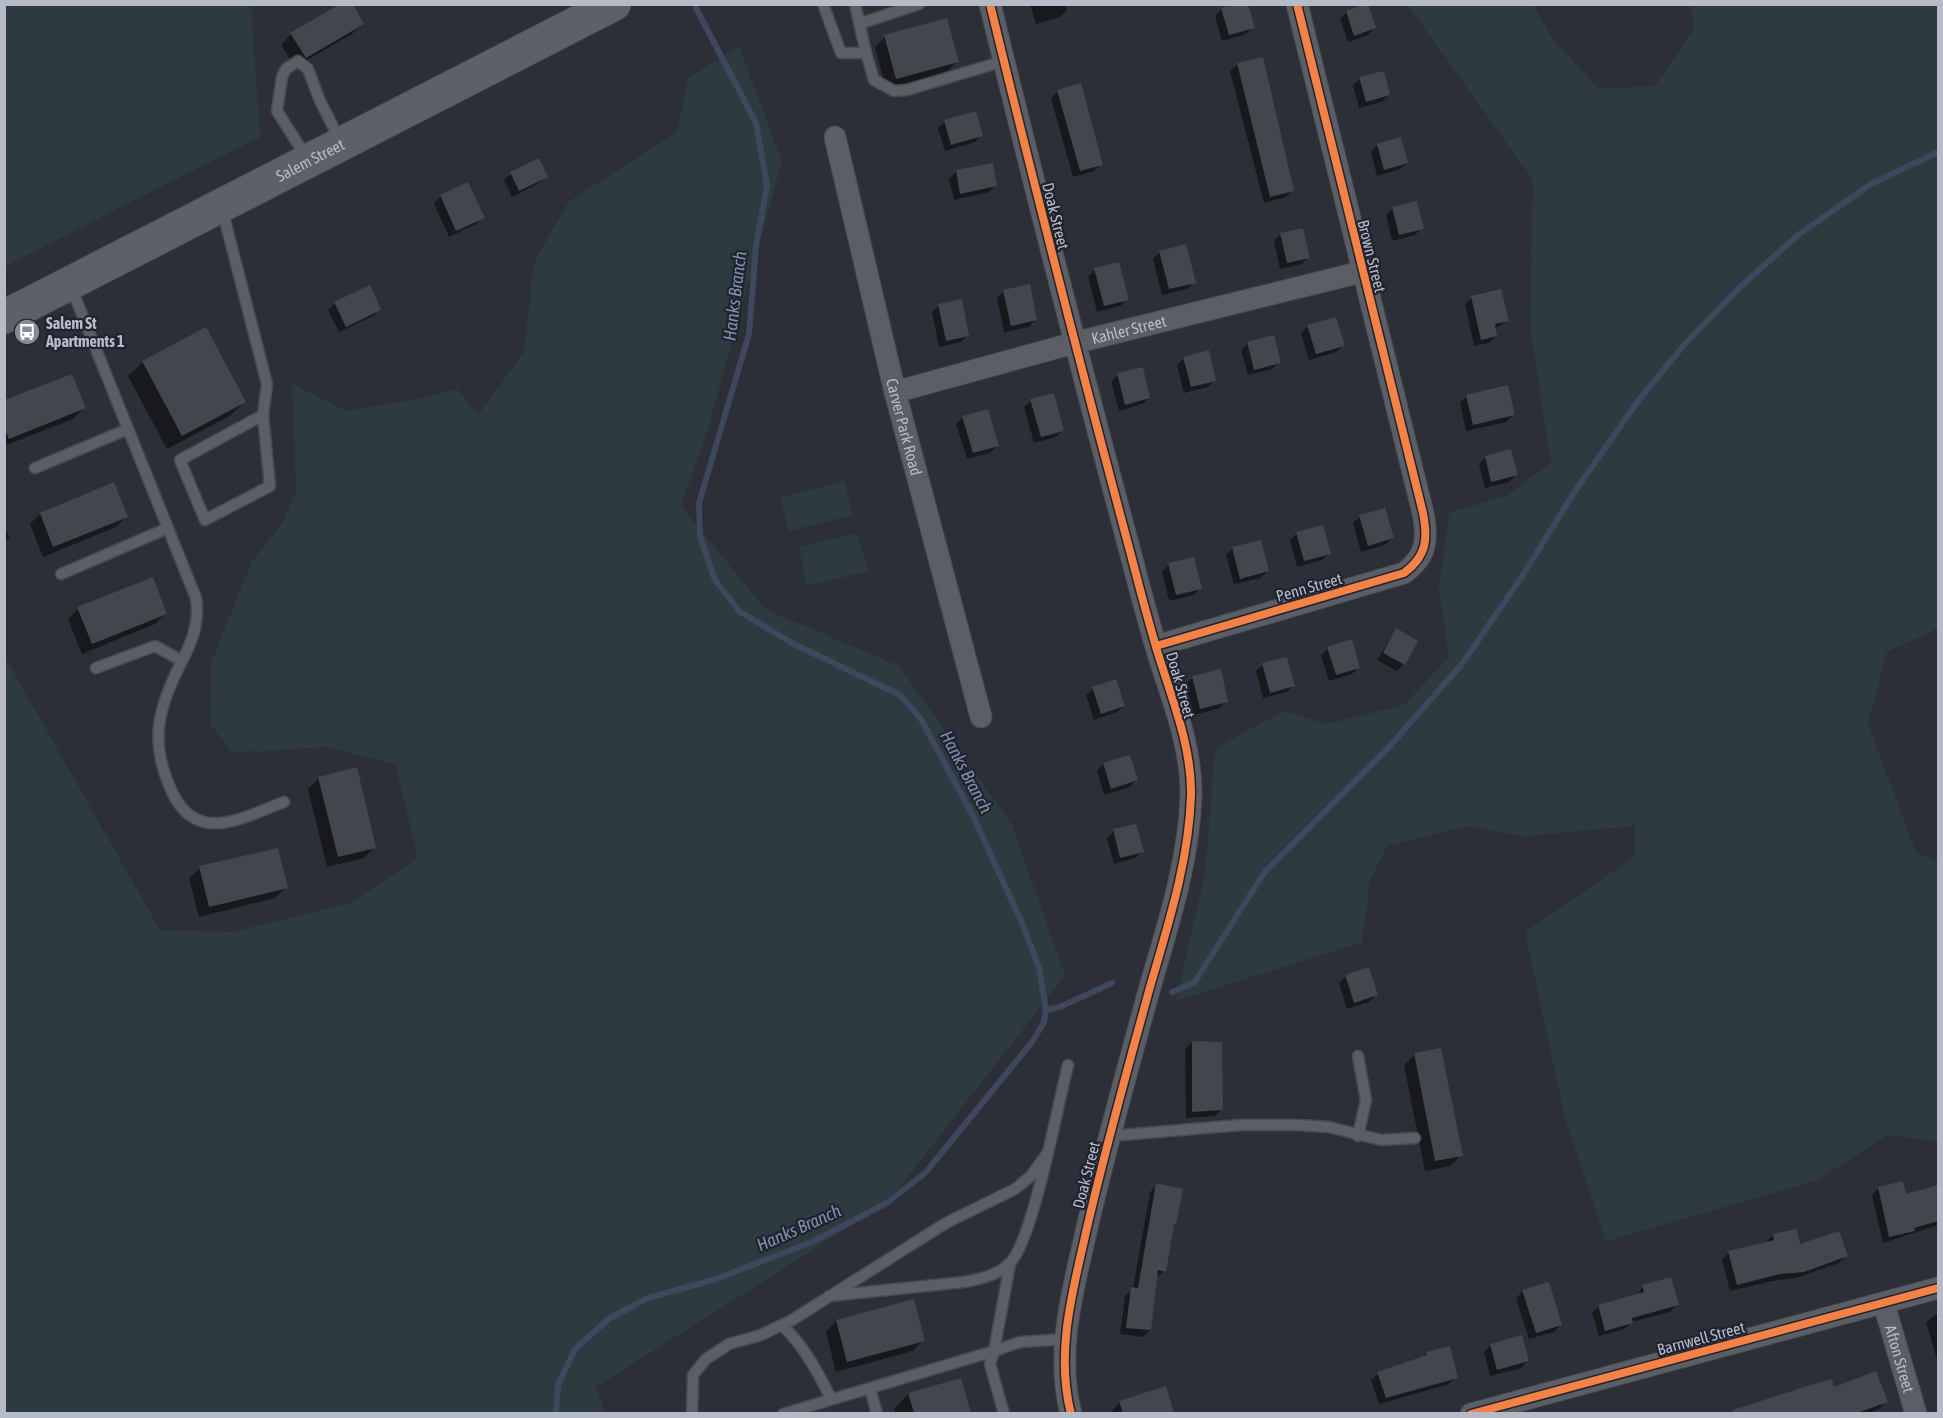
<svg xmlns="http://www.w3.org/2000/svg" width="1943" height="1418" font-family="'Asap Condensed',sans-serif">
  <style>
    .green { fill: #2d3b40 }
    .shadow { fill: #0007 }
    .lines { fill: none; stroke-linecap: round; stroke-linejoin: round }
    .stream { stroke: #3e475e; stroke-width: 6 }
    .building { fill: #43464c }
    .lane-casing { stroke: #484a50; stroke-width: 13 }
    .street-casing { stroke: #484a50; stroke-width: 23 }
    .primary-casing { stroke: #4a4c54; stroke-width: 35 }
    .lane { stroke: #5c5e65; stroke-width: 10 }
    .street { stroke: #5c5e65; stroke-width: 21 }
    .primary { stroke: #5e6067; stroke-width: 33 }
    .cycleway-casing { stroke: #202431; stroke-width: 11 }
    .cycleway { stroke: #f48246; stroke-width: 8 }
    .labels { text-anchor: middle; stroke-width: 4.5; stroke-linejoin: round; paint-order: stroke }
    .street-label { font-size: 16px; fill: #b7bbc7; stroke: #202431 }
    .poi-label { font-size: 16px; font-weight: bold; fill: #b7bbc7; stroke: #202431; text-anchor: start }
    .water-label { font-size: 18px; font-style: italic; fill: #838eaa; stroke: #202431 }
  </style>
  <rect width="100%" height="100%" fill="#2c2f37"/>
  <path class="green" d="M5 4 251 5 260 137 5 266Z
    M1408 5H1534L1551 37 1599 89 1655 86 1694 29 1691 5H1938V628L1887 652 1868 724 1916 852 1938 862V1141L1887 1135 1818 1180 1606 1241 1565 1118 1525 932 1634 857 1635 826 1524 836 1467 826 1387 846 1370 880 1362 942 1176 1001 1205 874 1215 749 1283 711 1327 724 1404 705 1449 657 1439 589 1449 513 1508 495 1551 462 1530 328 1533 180Z
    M739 46 782 161 708 429 681 506 765 609 899 666 1012 825 1065 976 887 1203 596 1387 605 1413H5V657L160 930 232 932 350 903 418 858 395 764 327 747 233 753 210 724 211 663 252 561 282 524 296 492 292 384 347 411 419 399 457 389 478 415 524 352 534 263 568 202 677 132 688 78Z
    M844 481 853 515 789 531 780 498Z
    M857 533 869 571 806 586 799 547Z"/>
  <path class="shadow" d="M1030 4H1065L1067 10 1060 17 1036 24Z
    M1222 9 1253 27 1246 34 1222 41 1215 16Z
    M1347 12 1374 28 1368 35 1348 42 1340 19Z
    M362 24 352 34 295 67 281 45 291 34Z
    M885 37 957 61 947 72 886 89 875 47Z
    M1261 59 1293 190 1286 197 1264 203 1230 71 1237 65Z
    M1360 79 1389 95 1382 102 1359 108 1353 85Z
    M1058 91 1101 164 1094 171 1073 177 1051 98Z
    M945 122 981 135 975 142 945 151 938 128Z
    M1377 145 1407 163 1400 169 1377 176 1371 152Z
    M538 160 546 176 539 183 512 197 504 180 511 174Z
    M992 165 996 185 989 192 954 200 949 179 956 172Z
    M467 184 483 217 476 224 449 237 434 203 440 197Z
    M1393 208 1422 228 1415 235 1392 241 1386 215Z
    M1281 234 1308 257 1302 264 1280 269 1274 241Z
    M1160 252 1194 282 1187 289 1162 295 1153 259Z
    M1095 270 1127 300 1120 306 1097 312 1088 276Z
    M1004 291 1035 320 1029 327 1004 332 997 298Z
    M1472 298 1507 321 1494 329 1496 336 1489 343 1474 346 1465 304Z
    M335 303 380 310 373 316 339 332 328 310Z
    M939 305 968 335 961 342 939 347 932 312Z
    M1308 326 1343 346 1336 352 1309 360 1301 333Z
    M1248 343 1279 362 1272 369 1248 375 1241 350Z
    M1184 358 1215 380 1208 387 1184 393 1177 365Z
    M143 362 244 402 230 416 167 449 128 376Z
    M1118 375 1149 398 1142 404 1119 411 1111 382Z
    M1467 396 1513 415 1506 422 1466 431 1460 403Z
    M1031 401 1063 430 1056 437 1034 443 1024 407Z
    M4 402 84 408 73 419 4 446Z
    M963 417 997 446 990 453 967 459 956 424Z
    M1486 457 1516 475 1509 482 1485 488 1479 464Z
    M40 514 126 517 116 527 43 557 30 524Z
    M1360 517 1392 538 1385 545 1361 552 1353 523Z
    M4 525 10 538 4 543Z
    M1297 533 1329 553 1322 560 1297 567 1290 540Z
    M1233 548 1267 571 1261 578 1234 584 1226 555Z
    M1169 565 1200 588 1194 595 1169 601 1162 571Z
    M78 609 166 613 155 624 82 654 68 619Z
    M1396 630 1404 664 1397 671 1377 660Z
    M1328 648 1359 667 1352 674 1329 681 1321 655Z
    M1263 665 1293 685 1287 692 1263 698 1256 671Z
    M1193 677 1227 701 1220 708 1194 715 1186 684Z
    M1093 689 1124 706 1117 712 1094 720 1086 695Z
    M1103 764 1136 780 1130 787 1104 795 1097 771Z
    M319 778 374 848 364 858 327 867 308 789Z
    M1114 831 1142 851 1135 858 1114 864 1107 838Z
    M200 868 286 888 275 898 199 917 189 878Z
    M1346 976 1376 995 1369 1002 1347 1009 1339 983Z
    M1192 1042 1222 1109 1215 1116 1186 1118 1185 1049Z
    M1415 1054 1461 1155 1450 1166 1425 1171 1404 1065Z
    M1157 1185 1175 1223 1172 1227 1165 1271 1156 1277 1150 1330 1143 1337 1120 1334 1125 1296 1133 1289 1150 1192Z
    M1938 1186V1225L1883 1243 1872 1195 1879 1188 1905 1196Z
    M1773 1235 1798 1246 1846 1256 1839 1263 1796 1278 1772 1281 1730 1291 1722 1259 1729 1253 1766 1242Z
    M1643 1286 1677 1305 1670 1312 1631 1322 1625 1329 1599 1336 1592 1313 1599 1306 1637 1296Z
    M1523 1291 1560 1325 1554 1332 1529 1339 1516 1298Z
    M1938 1313V1363L1926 1322Z
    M836 1321 923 1340 913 1351 836 1372 826 1332Z
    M1521 1337 1528 1361 1521 1368 1490 1376 1484 1352 1490 1346Z
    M1427 1353 1456 1377 1449 1384 1379 1404 1371 1380 1378 1374 1421 1359Z
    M960 1379 969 1414H896L894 1409 908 1394Z
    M1831 1381 1833 1389 1886 1402 1879 1409 1866 1414H1728Z
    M1165 1388 1172 1414H1109L1120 1402Z"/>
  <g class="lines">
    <path class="stream" d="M1172 992 1194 983 1264 873 1389 747 1462 664 1523 575 1575 491 1638 401 1684 345 1739 288 1798 235 1871 184 1938 152
      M1046 1010 1060 1007 1112 983
      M556 1414 558 1385 575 1349 610 1318 648 1298 716 1279 812 1242 887 1203 926 1172 1032 1042 1044 1022 1046 1010 1039 967 1022 923 974 818 921 719 900 695 792 643 740 612 715 580 700 536 699 503 749 334 756 246 767 186 756 123 696 8"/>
  </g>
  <path class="building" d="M340 4H353L364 24 306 58 290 33Z
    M1233 4H1248L1255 28 1229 35 1221 8Z
    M1364 4H1368L1376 28 1354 36 1346 11Z
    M947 18 959 62 896 79 884 35Z
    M1263 57 1294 191 1270 197 1237 63Z
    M1384 71 1390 95 1366 102 1359 77Z
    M1081 83 1103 165 1080 171 1057 90Z
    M976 111 983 136 951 145 944 120Z
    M1401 137 1408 163 1384 170 1377 144Z
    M539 158 548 177 519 191 510 172Z
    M993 163 997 186 960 194 956 170Z
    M468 182 485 218 456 231 440 195Z
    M1417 201 1424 229 1399 235 1392 207Z
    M1303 228 1310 258 1287 263 1280 233Z
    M1186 244 1196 283 1169 289 1159 251Z
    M1119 262 1129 300 1104 306 1094 268Z
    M1030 284 1037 320 1011 326 1003 290Z
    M370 285 381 310 346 327 334 302Z
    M1501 289 1509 321 1495 324 1497 336 1481 340 1471 296Z
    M962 299 969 336 946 341 938 304Z
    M1336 317 1345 346 1316 354 1307 325Z
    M206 327 246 402 182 436 142 361Z
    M1274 335 1281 363 1254 370 1247 342Z
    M1209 350 1216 381 1191 387 1183 357Z
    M1143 367 1150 398 1125 405 1117 373Z
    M72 374 86 408 9 439 4 427V400Z
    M1508 385 1515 415 1473 425 1466 395Z
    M1054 393 1064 431 1041 437 1030 399Z
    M988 409 999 446 973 453 962 416Z
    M1511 449 1518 475 1491 482 1485 456Z
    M114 482 128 517 53 547 40 513Z
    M1385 508 1394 538 1368 546 1359 515Z
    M1323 525 1331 554 1304 561 1296 532Z
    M1261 540 1269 571 1240 579 1232 547Z
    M1194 557 1202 589 1176 595 1168 563Z
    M153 577 167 614 92 644 77 607Z
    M1396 628 1418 641 1405 665 1383 653Z
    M1352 639 1360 668 1336 675 1327 647Z
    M1287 657 1295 686 1270 693 1262 663Z
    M1221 669 1228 702 1200 709 1192 676Z
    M1116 679 1125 706 1101 714 1092 687Z
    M1130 755 1138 780 1111 789 1103 763Z
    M357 767 376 848 338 857 318 777Z
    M1136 824 1144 852 1120 858 1113 829Z
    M278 848 288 888 209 907 199 866Z
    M1369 967 1378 995 1354 1003 1345 975Z
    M1192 1041 1222 1042 1223 1110 1192 1112Z
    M1441 1048 1463 1156 1435 1161 1414 1053Z
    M1903 1181 1906 1194 1938 1185V1221L1914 1228 1915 1231 1889 1237 1878 1187Z
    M1156 1183 1183 1189 1176 1224H1174L1166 1272 1158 1270 1151 1330 1126 1328 1131 1287 1138 1288Z
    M1797 1229 1800 1244 1839 1231 1848 1256 1804 1272 1780 1274 1737 1285 1728 1251 1774 1240 1773 1234Z
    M1671 1277 1679 1305 1632 1318 1633 1323 1605 1331 1598 1305 1644 1292 1642 1285Z
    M1549 1282 1562 1325 1536 1333 1522 1290Z
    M914 1299 925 1341 847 1362 836 1320Z
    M1522 1335 1529 1361 1497 1370 1490 1344Z
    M1450 1346 1458 1378 1386 1398 1377 1372 1427 1355 1426 1352Z
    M1876 1371 1888 1402 1857 1413H1734L1733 1410 1807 1386 1832 1379 1834 1387Z
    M961 1378 971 1413H914L908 1393Z
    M1166 1386 1174 1413H1123L1119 1401Z"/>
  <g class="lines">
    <g class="lane-casing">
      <path id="lane" d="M823 4 841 53H866L855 4
        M859 24 919 4
        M866 53 874 80 894 91 907 90 1004 61
        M307 158 277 111 282 77 286 69 298 61 308 69 320 101 341 142
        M222 209 267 384 263 415 180 460 205 520 270 486 263 415
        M71 287 196 598C200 625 191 644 179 667 156 713 150 746 173 794 198 845 244 817 284 802
        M35 468 128 429
        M61 574 168 528
        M96 668 155 646 182 661
        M1358 1056 1366 1100 1358 1136
        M1110 1136 1240 1125H1297L1329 1127 1381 1140 1415 1138
        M829 1296 964 1282C980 1279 999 1275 1010 1263 1033 1240 1058 1104 1068 1065
        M782 1325C804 1346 818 1372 831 1399
        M870 1388 877 1414
        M692 1414 693 1375 706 1359 729 1344 761 1335 792 1320 946 1223 1015 1189 1031 1176 1046 1155
        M783 1414 994 1351 1010 1264
        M1004 1414 990 1364 994 1351 1020 1342 1066 1339"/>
    </g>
    <g class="street-casing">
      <g id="street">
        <path d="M990 4C1035 189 1082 372 1131 555 1139 586 1147 616 1156 647 1170 694 1192 745 1191 795 1189 861 1168 925 1150 987 1127 1071 1103 1156 1084 1241 1071 1297 1056 1356 1071 1414"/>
        <path id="s1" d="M835 137 895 392 981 717"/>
        <path id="s2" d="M895 392 1074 343 1361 272"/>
        <path d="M1156 646 1404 573C1427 556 1428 539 1423 513L1297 4"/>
        <path id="s3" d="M1884 1304 1916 1414"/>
        <path d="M1471 1414 1938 1288"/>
      </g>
    </g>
    <g class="primary-casing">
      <g id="primary">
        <path id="s4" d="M4 317 614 4"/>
      </g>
    </g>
    <use href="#lane" class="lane"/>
    <use href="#street" class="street"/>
    <use href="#primary" class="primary"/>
    <g class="cycleway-casing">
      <path id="cycleway" d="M990 4C1035 189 1082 372 1131 555 1139 586 1147 616 1156 647 1170 694 1192 745 1191 795 1189 861 1168 925 1150 987 1127 1071 1103 1156 1084 1241 1071 1297 1056 1356 1071 1414
        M1156 646 1404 573C1427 556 1428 539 1423 513L1297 4
        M1471 1414 1938 1288"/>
    </g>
    <use href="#cycleway" class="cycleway"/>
  </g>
  <defs>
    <g id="bus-disc" transform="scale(1.35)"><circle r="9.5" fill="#868a95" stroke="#202431"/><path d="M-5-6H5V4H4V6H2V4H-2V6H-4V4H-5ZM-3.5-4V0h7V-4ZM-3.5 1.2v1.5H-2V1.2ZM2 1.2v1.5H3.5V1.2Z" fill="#fff"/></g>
  </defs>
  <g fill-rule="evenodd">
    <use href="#bus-disc" x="27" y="332"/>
  </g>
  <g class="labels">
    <g class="street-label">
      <text dy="6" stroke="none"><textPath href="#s4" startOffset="344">Salem Street</textPath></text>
      <text transform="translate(1056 216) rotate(76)" y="6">Doak Street</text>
      <text transform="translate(1372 256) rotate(76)" y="6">Brown Street</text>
      <text dy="6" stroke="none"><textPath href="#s2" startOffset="242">Kahler Street</textPath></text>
      <text dy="6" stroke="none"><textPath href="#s1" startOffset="298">Carver Park Road</textPath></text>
      <text transform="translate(1309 587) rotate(-16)" y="6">Penn Street</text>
      <text transform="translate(1181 685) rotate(74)" y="6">Doak Street</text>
      <text transform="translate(1086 1175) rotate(-76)" y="6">Doak Street</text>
      <text transform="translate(1701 1338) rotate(-15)" y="6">Barnwell Street</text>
      <text dy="6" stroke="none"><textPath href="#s3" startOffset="57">Afton Street</textPath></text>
    </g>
    <g class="poi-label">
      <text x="46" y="329">Salem St<tspan x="46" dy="18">Apartments 1</tspan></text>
    </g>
    <g class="water-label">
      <text transform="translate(735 296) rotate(-83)" y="6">Hanks Branch</text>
      <text transform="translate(966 772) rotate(62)" y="6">Hanks Branch</text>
      <text transform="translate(799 1228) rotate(-24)" y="6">Hanks Branch</text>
    </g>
  </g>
  <rect width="1943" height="1418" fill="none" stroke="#b7bbc7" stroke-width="12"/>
</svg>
